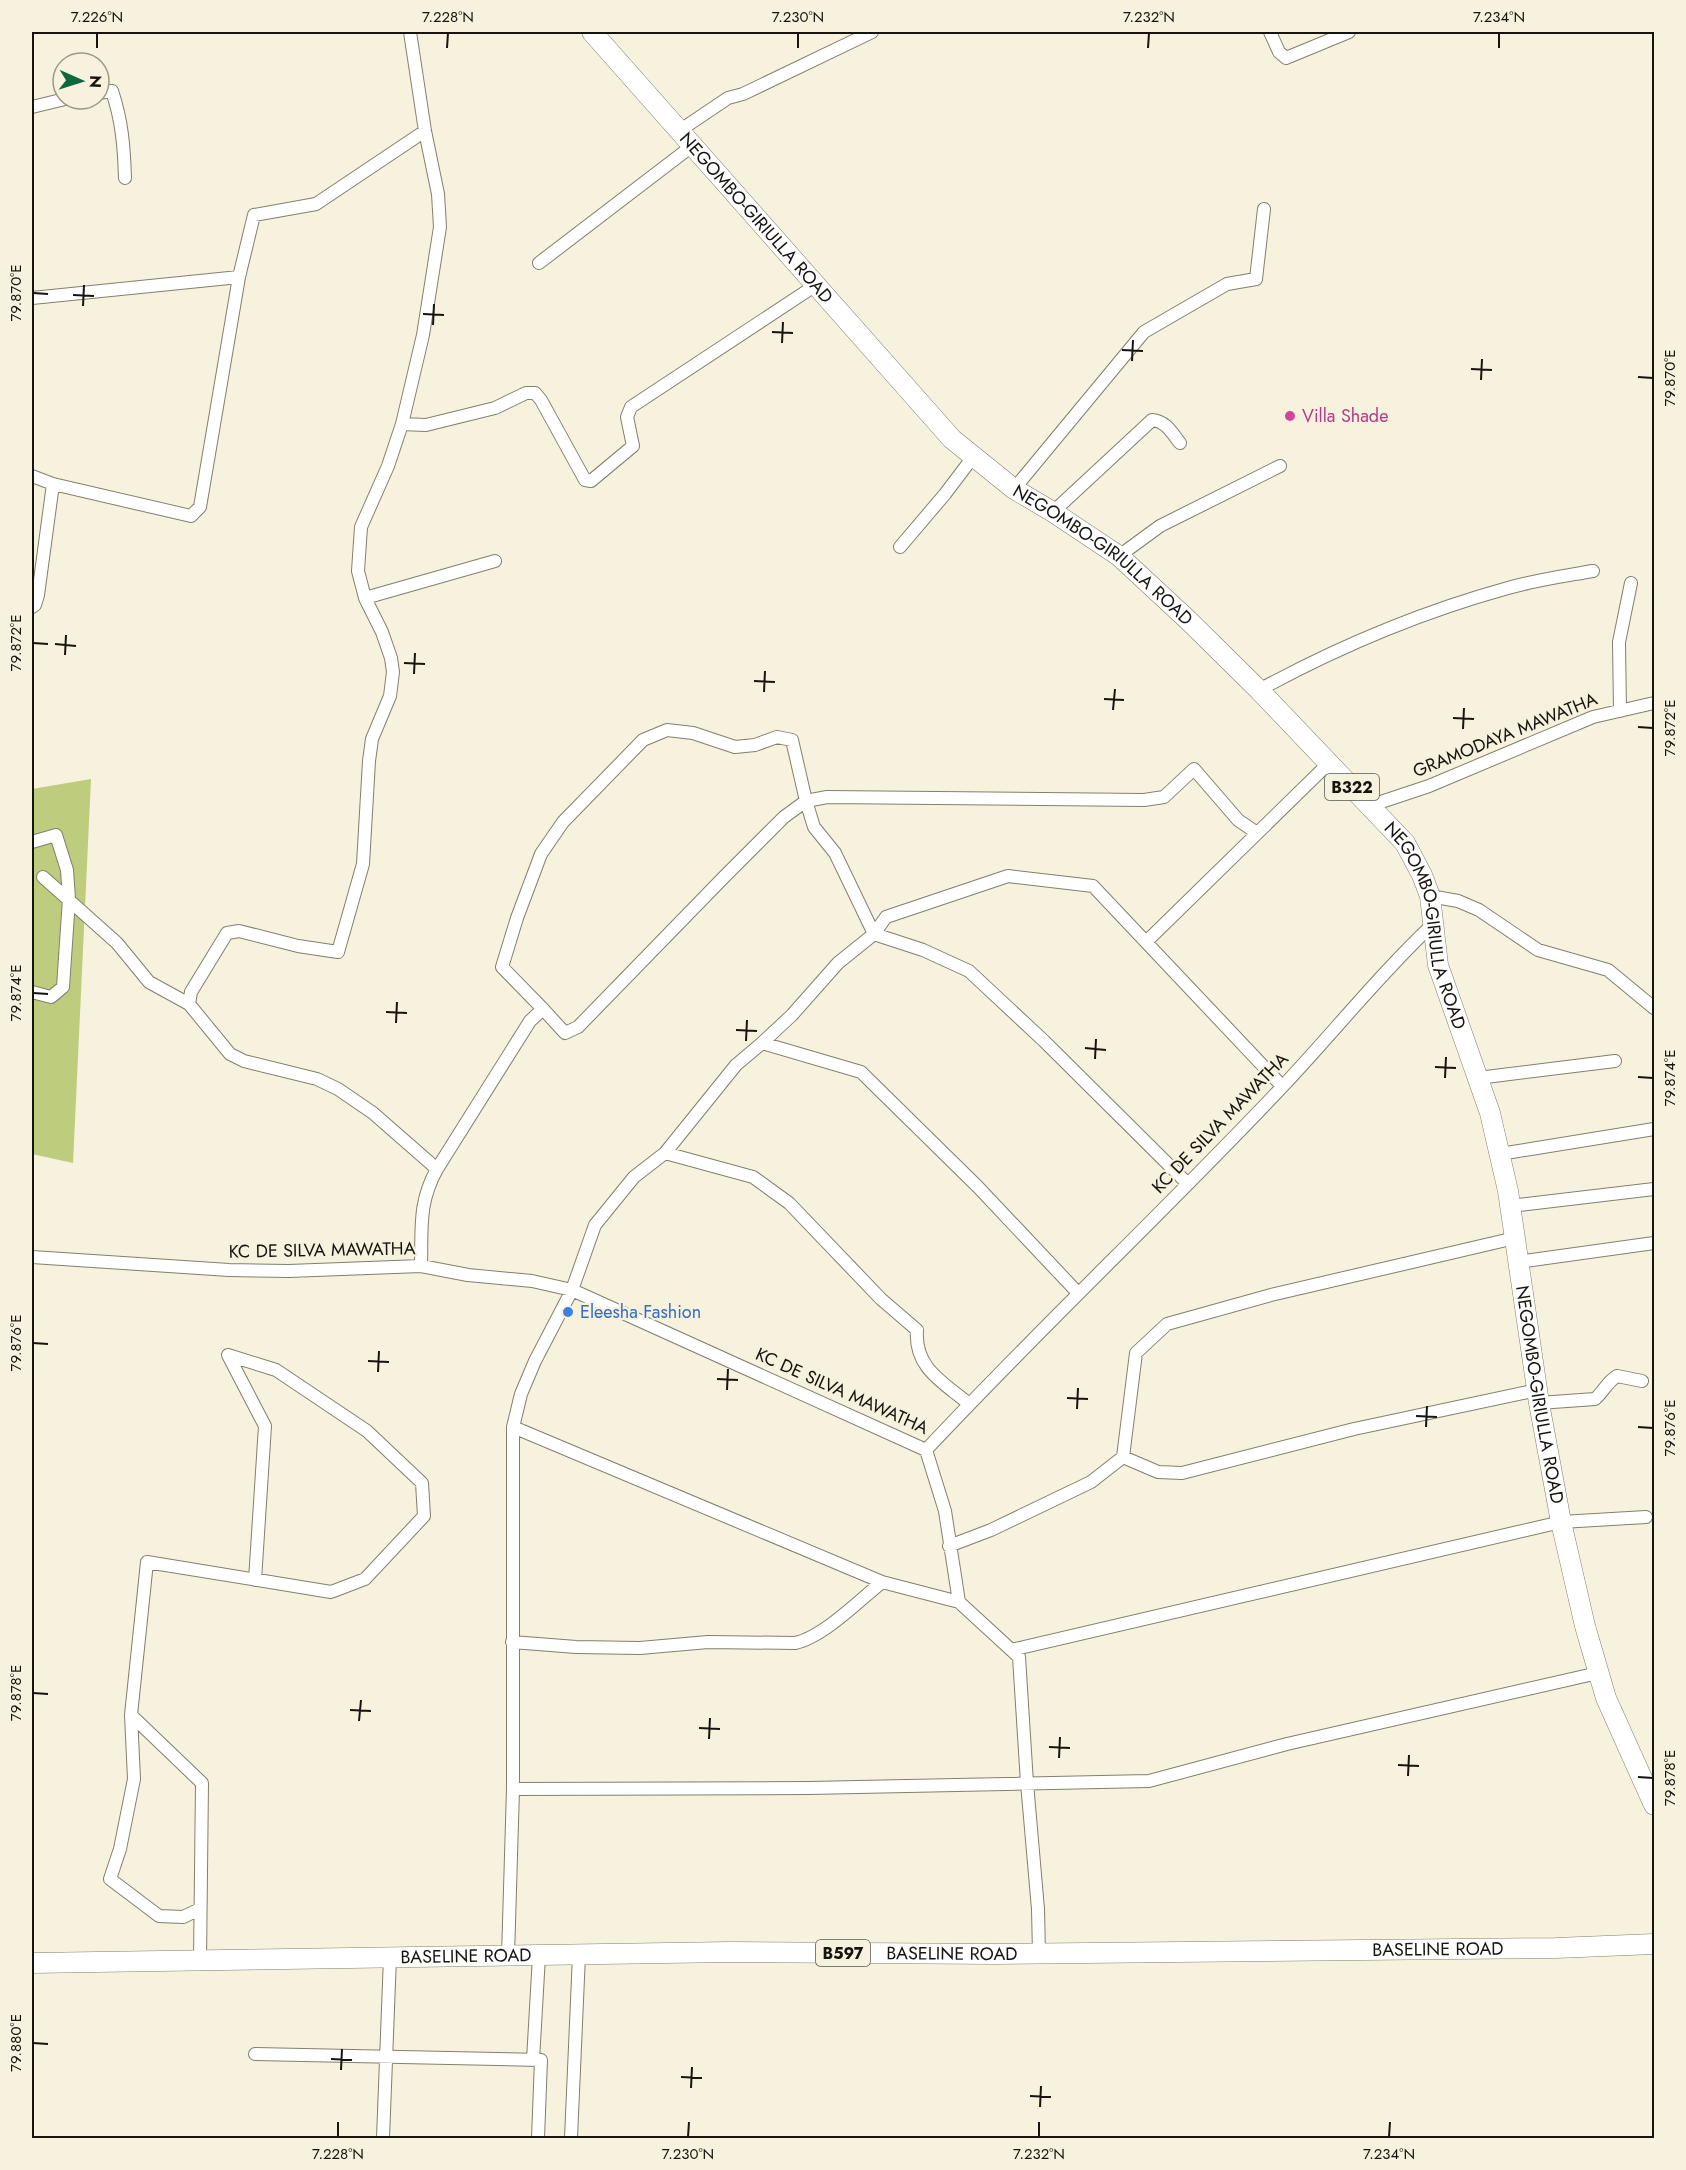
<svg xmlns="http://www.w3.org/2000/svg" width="1686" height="2170" font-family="Jost,sans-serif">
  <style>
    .green { fill: #bdcc7d }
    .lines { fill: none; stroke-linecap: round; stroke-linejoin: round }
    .minor-casing { stroke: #837f6d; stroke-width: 14 }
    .primary-casing { stroke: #837f6d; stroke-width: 21 }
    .minor { stroke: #fff; stroke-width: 12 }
    .primary { stroke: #fff; stroke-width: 20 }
    .ticks { fill: none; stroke: #16140e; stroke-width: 2 }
    .hotel-dot { fill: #d1479c; stroke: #f6f2de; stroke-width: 2 }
    .shop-dot { fill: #3f7fe0; stroke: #f6f2de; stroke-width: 2 }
    .labels { text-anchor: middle; stroke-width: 4.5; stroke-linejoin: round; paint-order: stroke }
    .shield { fill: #f6f2de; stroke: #59574c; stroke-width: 1.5 }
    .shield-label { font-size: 16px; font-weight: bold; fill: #16140e }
    .street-label { font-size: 18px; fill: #16140e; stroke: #f6f2de }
    .hotel-label { font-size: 18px; fill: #b23c85; stroke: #f6f2de; text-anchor: start }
    .shop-label { font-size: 18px; fill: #366cbe; stroke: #f6f2de; text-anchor: start }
    .neatline { fill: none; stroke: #16140e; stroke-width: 2 }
    .ticks-label { font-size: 15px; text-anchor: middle; fill: #16140e }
  </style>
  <rect width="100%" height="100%" fill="#f6f2de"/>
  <path class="green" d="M91 779 73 1163 32 1154V789Z"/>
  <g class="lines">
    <g class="minor-casing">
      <path id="minor" d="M410 32 425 131 438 194 440 227 423 335 402 424 388 466 361 527 358 571 365 598 382 632 391 658 393 672 390 696 372 739 369 761 363 864 338 952 298 946 239 931 227 933 191 992 189 1004 230 1054 244 1061 317 1079 338 1089 373 1113 437 1169C418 1203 422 1229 421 1266
        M1270 32 1279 52 1286 58 1349 32
        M99 93 112 91C122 121 124 146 125 178
        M32 107 65 99
        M679 131 728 98 743 94 872 32
        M539 263 692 146
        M32 298 239 277
        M402 424 426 425 495 408 526 393H535L541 400 585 480 591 481 633 446 627 417 631 407 816 285
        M32 476 53 484 191 516 200 507 239 277 254 215 316 204 425 131
        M1014 489 1144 332 1227 284 1256 279 1264 209
        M1053 512 1152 420C1166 421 1172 433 1180 443
        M900 547 945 494 973 457
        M1119 556 1160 526 1280 466
        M365 598 495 561
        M32 607 35 605 38 595 53 484
        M1259 690C1338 647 1421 612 1508 588 1536 580 1565 576 1593 571
        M1620 711 1619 642 1631 583
        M1369 806 1429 786 1593 717 1654 703
        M32 842 56 835 67 870 69 899 63 987 51 997 32 992
        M43 877 117 943 149 982 189 1004
        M1430 896 1458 901 1479 910 1538 950 1608 970 1654 1008
        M874 934 886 917 1008 876 1093 886 1282 1086
        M1147 941 1329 763
        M543 1009 502 967 517 918 541 854 563 822 643 740 667 730 693 733 735 747 755 745 777 737 792 740 806 801 827 797 1144 800 1164 797 1194 769 1238 820 1257 833
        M762 1043 792 1015 838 963 874 934 923 950 969 971 1044 1041 1187 1183
        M1478 1078 1615 1061
        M665 1153 753 1177 789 1203 881 1299 917 1330C914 1368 943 1382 969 1404
        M1500 1154 1654 1129
        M437 1169 530 1021 543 1009 565 1033 578 1027 724 877 784 817 806 801 814 827 835 853 874 934
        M1510 1206 1654 1189
        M32 1257 229 1270 289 1271 421 1266 468 1275 532 1281 572 1290 926 1450C1042 1326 1166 1210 1282 1087 1333 1033 1379 975 1433 924
        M1518 1262 1654 1243
        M1539 1403 1595 1399C1604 1391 1607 1382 1617 1376L1642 1381
        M513 1427 882 1582 959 1602 1019 1657 1027 1783 1038 1909 1039 1953
        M926 1450 945 1511 959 1602
        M1123 1457 1158 1472 1182 1473 1354 1429 1537 1390
        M949 1546 991 1530 1091 1482 1123 1457 1136 1353 1167 1324 1271 1295 1515 1238
        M512 1642 576 1647 640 1648 708 1642 795 1643C822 1638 860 1600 882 1582
        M1011 1650 1561 1522 1646 1517
        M131 1715 134 1779 120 1849 110 1879 159 1916 183 1917 200 1909
        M513 1789 809 1788 1149 1781 1287 1744 1598 1673
        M508 1956 513 1789V1427L521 1394 535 1361 572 1290 595 1225 634 1177 665 1153 736 1065 762 1043 861 1072 978 1187 1078 1293
        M200 1960 202 1783 131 1715 147 1562 331 1592 365 1579 424 1516 422 1483 367 1431 276 1370 228 1355 265 1426 255 1580
        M255 2054 541 2060 538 2138
        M533 2060 539 1956
        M383 2138 390 1957
        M571 2138 579 1955"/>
    </g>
    <g class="primary-casing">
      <g id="primary">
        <path id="s1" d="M592 32 952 439 1014 489 1053 512 1119 556 1189 621 1259 690 1405 843 1422 875 1430 896 1438 965 1490 1113 1508 1191 1539 1403 1561 1522 1585 1626 1606 1698 1654 1805"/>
        <path id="s2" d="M32 1963 730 1952 994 1954 1556 1948 1654 1944"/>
      </g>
    </g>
    <use href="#minor" class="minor"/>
    <use href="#primary" class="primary"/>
  </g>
  <path class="ticks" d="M97 48V33M447 48 448 33M798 48V33M1148 48 1149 33M1499 48V33M33 293 48 294M73 295 94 296M83 306 84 285M423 314 444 315M433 325 434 304M772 332 793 333M782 343 783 322M1122 350 1143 351M1132 361 1133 340M1471 369 1492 370M1638 377 1653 378M1481 380 1482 359M33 643 48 644M55 644 76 646M65 655 66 635M404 663 425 664M414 674 415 653M754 681 775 682M764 692 765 671M1104 699 1124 700M1113 710 1115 689M1453 718 1474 719M1638 727 1653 728M1463 729 1464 708M33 993 48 994M386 1012 407 1013M396 1023 397 1002M736 1030 757 1031M746 1041 747 1020M1085 1048 1106 1050M1095 1059 1096 1039M1435 1067 1456 1068M1638 1077 1653 1078M1445 1078 1446 1057M33 1343 48 1344M368 1361 389 1362M378 1372 379 1351M717 1379 738 1380M727 1390 728 1369M1067 1398 1088 1399M1077 1409 1078 1388M1416 1416 1437 1417M1426 1427 1427 1406M1638 1427 1653 1428M33 1693 48 1694M350 1710 371 1711M359 1721 361 1700M699 1728 720 1729M709 1739 710 1718M1049 1747 1070 1748M1059 1758 1060 1737M1398 1765 1419 1766M1408 1776 1409 1755M1638 1777 1653 1778M33 2043 48 2044M331 2059 352 2060M341 2070 342 2049M681 2077 702 2078M691 2088 692 2067M1030 2096 1051 2097M1040 2107 1041 2086M338 2137V2122M688 2137 689 2122M1039 2137V2122M1389 2137 1390 2122"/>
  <circle class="hotel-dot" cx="1290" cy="416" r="6"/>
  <circle class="shop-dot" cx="568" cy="1312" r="6"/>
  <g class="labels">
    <g class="shield">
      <rect x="1325" y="774" width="54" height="26" rx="4.5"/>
      <rect x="816" y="1940" width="54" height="26" rx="4.5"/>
    </g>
    <g class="shield-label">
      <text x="1352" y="793">B322</text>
      <text x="843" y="1959">B597</text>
    </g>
    <g class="street-label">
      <text dy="6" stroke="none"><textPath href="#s1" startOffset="248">NEGOMBO-GIRIULLA ROAD</textPath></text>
      <text dy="6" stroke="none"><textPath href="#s1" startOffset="734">NEGOMBO-GIRIULLA ROAD</textPath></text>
      <text transform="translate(1505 735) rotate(-22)" y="6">GRAMODAYA MAWATHA</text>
      <text dy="6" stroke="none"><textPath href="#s1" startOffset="1238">NEGOMBO-GIRIULLA ROAD</textPath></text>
      <text transform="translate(1220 1123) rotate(-46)" y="6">KC DE SILVA MAWATHA</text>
      <text transform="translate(322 1250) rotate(-1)" y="6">KC DE SILVA MAWATHA</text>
      <text transform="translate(842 1391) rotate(24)" y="6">KC DE SILVA MAWATHA</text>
      <text dy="6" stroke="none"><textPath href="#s1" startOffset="1724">NEGOMBO-GIRIULLA ROAD</textPath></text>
      <text dy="6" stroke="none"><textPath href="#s2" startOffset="1406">BASELINE ROAD</textPath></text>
      <text dy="6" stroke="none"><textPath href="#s2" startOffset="920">BASELINE ROAD</textPath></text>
      <text dy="6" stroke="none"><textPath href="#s2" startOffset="434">BASELINE ROAD</textPath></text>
    </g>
    <g class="hotel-label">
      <text x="1302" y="422">Villa Shade</text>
    </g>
    <g class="shop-label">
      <text x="580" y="1318">Eleesha Fashion</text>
    </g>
  </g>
  <rect width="1686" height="2170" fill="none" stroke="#f6f2de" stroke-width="66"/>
  <g transform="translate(81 81) rotate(93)"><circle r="28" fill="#f6f2de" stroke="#9c998b" stroke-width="1.5"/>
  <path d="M0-4.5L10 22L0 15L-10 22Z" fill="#0f683b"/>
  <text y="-9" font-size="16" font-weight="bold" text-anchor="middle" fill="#16140e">N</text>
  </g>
  <rect x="33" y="33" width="1620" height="2104" class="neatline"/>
  <g class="ticks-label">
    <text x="97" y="22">7.226°N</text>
    <text x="448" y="22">7.228°N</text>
    <text x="798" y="22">7.230°N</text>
    <text x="1149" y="22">7.232°N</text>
    <text x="1499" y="22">7.234°N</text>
    <text transform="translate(16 293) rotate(-90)" y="5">79.870°E</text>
    <text transform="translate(1670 378) rotate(-90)" y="5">79.870°E</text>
    <text transform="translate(16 643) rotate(-90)" y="5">79.872°E</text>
    <text transform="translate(1670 728) rotate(-90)" y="5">79.872°E</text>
    <text transform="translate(16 993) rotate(-90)" y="5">79.874°E</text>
    <text transform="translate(1670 1078) rotate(-90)" y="5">79.874°E</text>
    <text transform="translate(16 1343) rotate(-90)" y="5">79.876°E</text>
    <text transform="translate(1670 1428) rotate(-90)" y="5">79.876°E</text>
    <text transform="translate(16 1693) rotate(-90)" y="5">79.878°E</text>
    <text transform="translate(1670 1778) rotate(-90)" y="5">79.878°E</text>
    <text transform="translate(16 2043) rotate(-90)" y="5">79.880°E</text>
    <text x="338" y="2159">7.228°N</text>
    <text x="688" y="2159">7.230°N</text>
    <text x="1039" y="2159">7.232°N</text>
    <text x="1389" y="2159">7.234°N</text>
  </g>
</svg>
